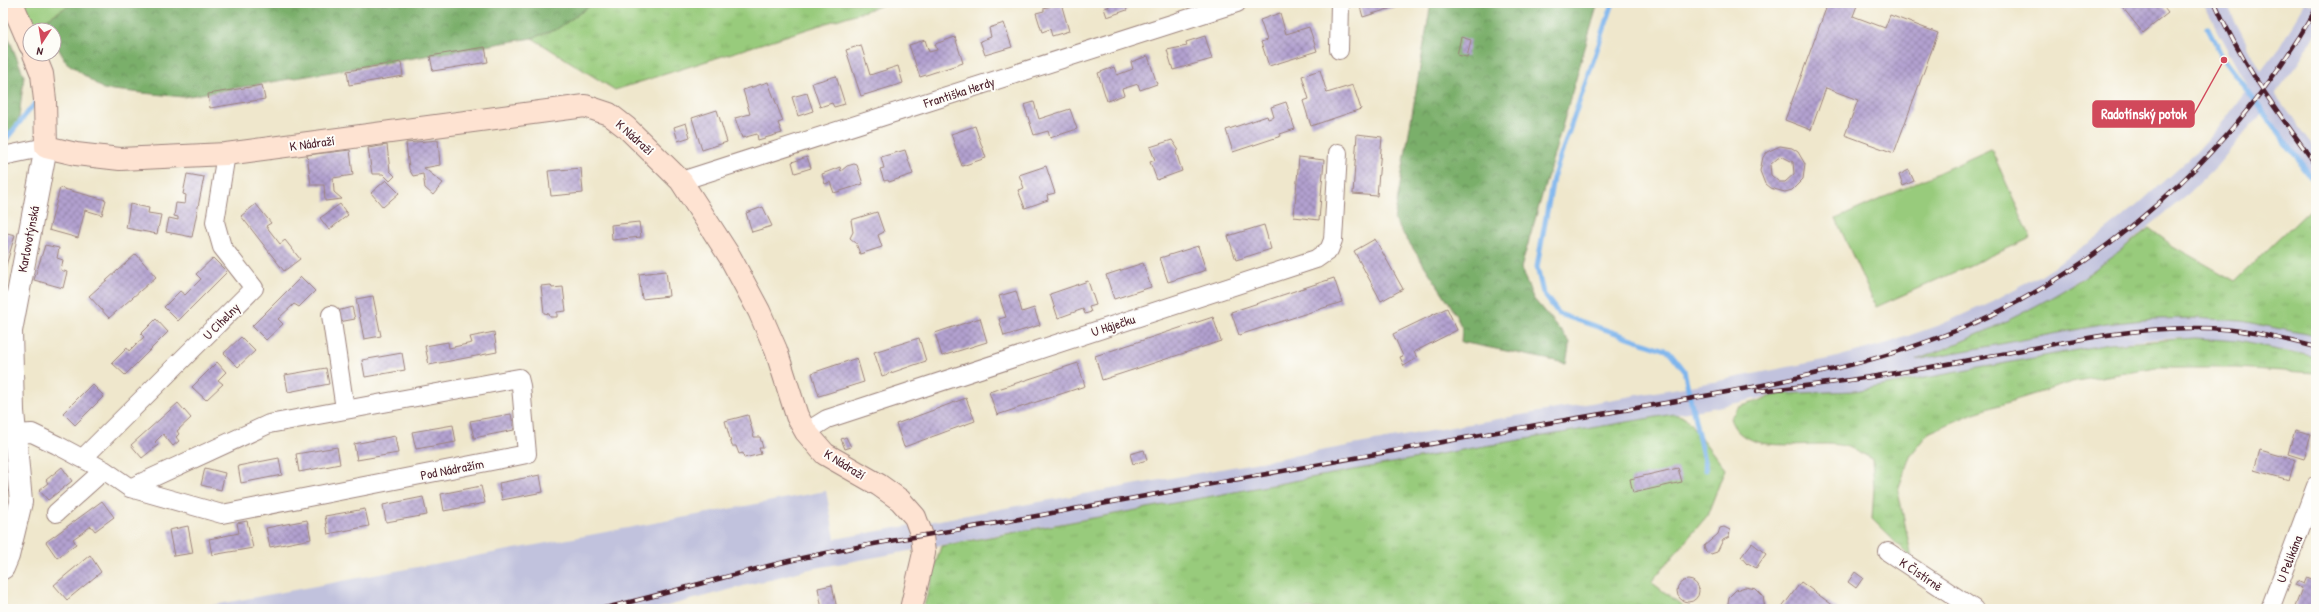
<svg xmlns="http://www.w3.org/2000/svg" width="2319" height="612" font-family="'Patrick Hand',sans-serif">
  <style>
    .industrial { fill: #c1c2dd }
    .grass { fill: url(#grass-tufts); stroke: #717553 }
    .forest { fill: url(#forest-crowns); stroke: #62674b }
    .pitch { fill: #98cb7b; stroke: #717553 }
    .lines { fill: none; stroke-linecap: round; stroke-linejoin: round }
    .stream { stroke: #7eb5ed; stroke-width: 5 }
    .building { fill: url(#building-cross-hatch); fill-rule: evenodd }
    .minor-casing { stroke: #9c837c; stroke-width: 20 }
    .tertiary-casing { stroke: #9c837c; stroke-width: 24 }
    .secondary-casing { stroke: #9c837c; stroke-width: 24 }
    .minor { stroke: #fff; stroke-width: 18 }
    .tertiary { stroke: #fff; stroke-width: 22 }
    .secondary { stroke: #fee3d2; stroke-width: 22 }
    .rail-casing { stroke: #4a1f2b; stroke-width: 4.5 }
    .rail { stroke: #fdfcf7; stroke-width: 3; stroke-dasharray: 9; stroke-linecap: butt }
    .labels { text-anchor: middle; stroke-width: 4; stroke-linejoin: round; paint-order: stroke }
    .street-label { font-size: 13px; fill: #4a1f2b; stroke: #fdfcf7 }
    .leader { fill: none; stroke: #d1495b; stroke-width: 1.5 }
    .callout-dot { fill: #d1495b; stroke: #fdfcf7; stroke-width: 1.5 }
    .callout { fill: #d1495b; stroke: #d1495b; stroke-width: 1.5 }
    .callout-label { font-size: 14px; text-anchor: middle; font-weight: bold; fill: #fff }
  </style>
  <defs>
    <pattern id="grass-tufts" width="24" height="20" patternUnits="userSpaceOnUse"><rect width="24" height="20" fill="#98cb7b"/><path d="M3 7l-1-3M5 7V3M7 7l1-3M15 17l-1-3M17 17v-4M19 17l1-3" fill="none" stroke="#84ae6a"/></pattern>
    <pattern id="forest-crowns" width="20" height="18" patternUnits="userSpaceOnUse"><rect width="20" height="18" fill="#7aaf6b"/><path d="M2 6a3 3 0 1 1 6 0M12 15a3 3 0 1 1 6 0" fill="none" stroke="#668e58"/></pattern>
    <pattern id="building-cross-hatch" width="8" height="8" patternUnits="userSpaceOnUse"><rect width="8" height="8" fill="#b2a1d0"/><path d="M0 0l8 8M0 8l8-8" fill="none" stroke="#9383a9"/></pattern>
  </defs>
  <rect width="100%" height="100%" fill="#fdfcf7"/>
  <filter id="ink" filterUnits="userSpaceOnUse"><feTurbulence type="fractalNoise" baseFrequency=".025" numOctaves="2"/><feDisplacementMap in="SourceGraphic" scale="8" xChannelSelector="R" yChannelSelector="G"/><feConvolveMatrix kernelMatrix="1 2 1 2 8 2 1 2 1" color-interpolation-filters="sRGB"/></filter>
  <filter id="wash" filterUnits="userSpaceOnUse"><feTurbulence type="fractalNoise" baseFrequency=".012" numOctaves="4" result="noise"/><feDisplacementMap in="SourceGraphic" scale="16" xChannelSelector="R" yChannelSelector="G"/><feGaussianBlur stdDeviation="0.9" result="paint"/><feColorMatrix in="noise" values="0 0 0 0 0 0 0 0 0 0 0 0 0 0 0 0 0 1.4 0 .05"/><feComposite in="paint" operator="in"/></filter>
  <g filter="url(#wash)">
    <rect width="100%" height="100%" fill="#efe7cc"/>
    <path class="industrial" d="M2204 3H2226L2261 71 2279 48 2305 3H2316V34L2299 62 2275 94 2316 149V182L2263 111 2216 167 2187 195 2108 260 2053 297 2004 323 1919 359 2106 324 2153 319 2195 318 2241 321 2316 336V357L2286 350 2195 338 2154 339 2109 344 1855 391 1779 394 1717 407 1473 448 805 570 656 609H192L826 491 835 539 1469 424 1713 382 1833 358 1888 343 1942 324 1993 301 2040 275 2093 240 2133 209 2198 150 2227 117 2248 88 2216 29Z"/>
    <path class="grass" d="M594 3H890L615 90 532 38 557 29Z
      M2316 203V336L2241 321 2195 318 2153 319 2106 324 1916 360C1963 342 2008 322 2052 297 2086 278 2118 252 2149 228L2173 246 2235 281Z
      M2195 338 2238 341 2316 357V373L2236 368H2157L2076 381 1974 413 1928 433 1910 456 1898 490 1912 559 1872 519 1874 488 1872 459C1863 454 1853 448 1844 446 1812 438 1743 460 1730 418L1739 407 1779 394 1855 391 2109 344Z
      M1674 414 1685 417 1725 469 1707 516 1651 582 1687 609H923L941 546 1473 448Z"/>
    <path class="forest" d="M73 3H594L557 29 532 38 183 97 103 89 66 62 57 46 54 30H51L47 19Z
      M1431 3H1598L1521 268 1533 298 1570 342 1566 363 1461 342 1462 328 1450 304 1394 220Z
      M3 24 24 76 18 126 3 146Z"/>
    <path class="pitch" d="M22 3H73L35 26Z
      M1991 149 2031 238 1876 307 1836 219Z"/>
    <g class="lines">
      <path class="stream" d="M1613 3 1553 178 1537 267 1543 293 1559 314 1669 351 1684 370 1706 470
        M2208 28 2224 60 2316 183
        M3 143 36 102"/>
    </g>
    <g id="blocks">
      <path class="building" d="M1061 3 1069 31 1052 36 1050 29 1042 32 1036 13 1044 11V8Z
        M1108 3H1124L1127 10 1107 17 1104 8 1109 7Z
        M1359 3H1407L1363 17Z
        M1828 3H1858L1853 16 1885 28 1890 15 1938 33 1894 153 1845 135 1858 100 1826 88 1811 130 1785 120Z
        M2119 3H2160L2168 13 2143 33Z
        M1280 13 1286 34 1309 27 1317 51 1269 66 1261 42 1267 40 1260 20Z
        M1004 23 1012 47 985 55 980 41 991 37 989 28Z
        M1205 36 1212 59 1173 70 1167 50 1187 46 1186 42Z
        M955 37 963 63 920 77 909 45 925 40 929 52 937 50 935 44Z
        M1461 37 1471 40 1467 57 1457 55Z
        M861 45 870 75 898 66 903 83 861 96 846 50Z
        M485 47 488 62 433 71 430 56Z
        M1148 56 1157 84 1140 90 1138 84 1122 89 1124 95 1107 101 1098 73 1114 67 1117 75 1133 69 1131 62Z
        M401 62 403 76 349 85 347 71Z
        M1320 70 1327 93 1353 85 1361 109 1311 126 1303 101 1309 99 1302 76Z
        M836 76 845 104 834 107 832 103 820 107 812 83Z
        M768 82 783 121 778 123 782 133 758 140 757 134 742 138 735 118 750 114 743 90Z
        M262 85 265 99 210 108 208 94Z
        M807 93 813 111 798 116 792 97Z
        M1034 102 1039 119 1070 109 1077 129 1050 138 1048 131 1034 135 1024 105Z
        M1286 102 1295 129 1280 134 1281 136 1233 152 1226 130 1267 116 1268 119 1274 117 1271 107Z
        M717 110 727 142 702 150 692 118Z
        M686 123 690 137 678 141 674 127Z
        M975 126 986 158 962 166 951 134Z
        M1357 134 1382 137 1377 196 1353 194Z
        M438 140 440 165 424 168 443 183 433 195 425 188 423 174 413 176 409 169 406 143Z
        M1172 140 1178 149 1176 152 1182 171 1157 180 1150 162 1155 160 1150 147Z
        M387 145 390 171 395 176 390 181 383 174H372L368 148Z
        M1780 146 1792 148 1798 152 1805 164 1803 179 1792 190 1785 192 1770 188 1765 184 1760 171 1763 157 1767 152ZM1783 157 1793 162 1794 174 1785 182H1779L1771 175 1770 165 1778 158Z
        M350 150 353 175 333 178 334 192 342 199 325 201 324 185H311L307 155Z
        M905 150 913 174 889 182 888 180 884 181 880 169 884 168 881 157Z
        M807 157 811 168 795 173 792 162Z
        M1299 157 1324 160 1319 220 1294 217Z
        M854 164 857 165 863 184 834 193 830 182 825 184 822 174 840 167 841 171 847 166Z
        M1046 166 1055 193 1047 195 1048 200 1025 208 1018 190 1024 188 1019 175Z
        M581 168 583 193 551 196 548 171Z
        M1909 170 1914 181 1903 186 1899 175Z
        M187 174 204 177 192 237 166 232 169 218 178 220V217L174 216 176 203 185 204 186 195 183 194Z
        M386 180 399 193 383 207 371 193Z
        M60 188 106 200 102 215 85 210 78 238 49 230Z
        M130 204 149 208 148 213 161 215 157 234 126 228Z
        M256 204 271 223 266 226 280 244 285 240 300 259 284 271 241 216Z
        M340 204 348 215 329 230 320 218Z
        M763 207 772 226 752 232 746 213Z
        M877 212 884 232 878 235 882 247 860 254 856 243 850 238 853 232 851 220Z
        M639 222 641 237 612 240 611 225Z
        M1264 225 1271 249 1236 260 1228 236Z
        M3 232 15 235 5 269 3 268Z
        M1375 239 1403 289 1381 301 1354 251Z
        M45 245 59 248 57 258 63 260 61 270 67 272 63 288 34 280Z
        M1198 246 1206 270 1168 282 1160 258Z
        M136 254 156 277 109 318 89 296Z
        M213 258 227 272 178 321 164 307 180 291 185 295 201 279 196 274Z
        M1143 263 1151 287 1114 299 1106 275Z
        M666 271 669 296 642 299 639 274Z
        M301 277 315 291 299 307 294 304 278 319 283 324 266 340 252 326Z
        M1334 278 1342 302 1239 335 1231 312Z
        M1088 281 1096 305 1089 307 1091 312 1085 314 1083 309 1058 318 1050 294Z
        M551 285 552 288 563 287 566 311 557 312V317H550L549 314 544 313 541 286Z
        M1016 291 1022 312 1034 308 1040 325 1004 336 999 319 1006 317 999 296Z
        M373 296 381 336 364 339 356 299Z
        M352 307 355 319 339 322 337 311Z
        M1447 308 1457 330 1414 352 1417 358 1404 366 1400 357 1403 356 1393 334Z
        M1213 317 1221 341 1102 380 1095 356Z
        M980 318 987 342 942 356 935 333Z
        M156 319 168 332 125 375 112 363 127 348 129 351 136 344 144 337 141 334Z
        M494 332 497 352 429 365 425 346 448 342 449 348 472 343 470 337Z
        M241 337 255 351 238 367 224 353Z
        M919 338 926 361 882 376 874 352Z
        M402 353 405 370 365 377 362 360Z
        M857 358 864 382 819 396 812 373Z
        M217 362 226 372 218 380 223 384 206 400 192 387Z
        M1078 363 1085 386 997 415 989 392Z
        M326 368 329 384 288 392 285 375Z
        M92 384 104 396 75 425 63 413Z
        M966 398 975 421 904 447 896 424Z
        M178 403 191 418 177 431 179 434 176 437 179 441 173 446 163 434 155 442 158 445 142 458 131 445Z
        M511 414 514 430 474 438 470 421Z
        M748 415 754 437H760L763 448H759L761 454 744 458 743 453 739 454 736 446H732L725 421Z
        M453 425 456 442 416 449 412 432Z
        M2295 430 2311 434 2304 459 2288 454Z
        M395 436 398 453 357 460 354 444Z
        M846 437 851 447 845 449 841 439Z
        M337 447 340 464 299 472 296 454Z
        M1144 450 1147 460 1133 464 1130 454Z
        M2260 450 2295 460 2289 480 2254 470Z
        M279 458 282 475 241 483 238 466Z
        M62 467 72 481 48 500 39 490 48 483 46 480Z
        M205 468 225 473 221 490 201 485Z
        M1678 468 1682 482 1633 493 1630 479Z
        M540 475 543 492 502 500 499 483Z
        M481 486 485 503 444 511 441 494Z
        M423 497 427 515 386 522 383 505Z
        M102 501 114 517 95 531 91 526 83 532 73 539 76 544 57 558 46 542Z
        M365 509 369 526 328 534 325 516Z
        M307 520 311 539 270 547 266 528Z
        M247 521 253 548 212 555 209 539 239 533 237 523Z
        M188 526 193 553 174 556 169 530Z
        M1724 527 1730 530 1729 537 1723 540 1717 552 1711 554 1706 552 1704 546 1718 534 1720 528Z
        M1752 543 1766 554 1756 568 1748 563 1747 564 1741 557Z
        M90 555 101 572 67 600 54 585Z
        M1855 572 1863 578 1856 588 1848 582Z
        M2307 577 2316 581V609H2301L2295 607 2302 588 2295 585 2297 581 2304 584Z
        M1677 591a11 11 0 1 1 22 0a11 11 0 1 1-22 0Z
        M1801 582 1838 609H1781Z
        M832 585 837 609H822L818 588Z
        M1745 587 1756 589 1763 596 1765 609H1727L1729 597 1736 590Z"/>
    </g>
  </g>
  <g filter="url(#ink)">
    <use href="#blocks" fill-opacity="0" stroke="#9c837c" stroke-width="1"/>
    <g class="lines">
      <g class="minor-casing">
        <path id="minor" d="M1339 50 1340 3
          M3 156 46 147
          M681 181 1237 3
          M331 315 345 409
          M806 432 827 419 1316 259 1329 250 1333 240 1338 153
          M15 434 32 433 57 445 104 470 130 488 222 514 527 454 521 386 519 378 269 424 130 488
          M83 458 254 288 222 247 215 222 226 154
          M56 513 104 470
          M1888 552 1974 609
          M2270 609 2316 486"/>
      </g>
      <g class="tertiary-casing">
        <path id="tertiary" d="M3 568 8 556 21 502 13 411 11 331 46 147"/>
      </g>
      <g class="secondary-casing">
        <path id="secondary" d="M12 3 30 45
          M34 54 42 74 45 100 46 147 76 154 120 159 226 154 585 106 609 114 627 128 681 181 730 257 759 311 776 350 797 416 806 432 825 454 879 485 900 500 915 517 922 536 924 553 911 609"/>
      </g>
      <use href="#minor" class="minor"/>
      <use href="#tertiary" class="tertiary"/>
      <use href="#secondary" class="secondary"/>
      <g class="rail-casing">
        <path id="rail" d="M2215 3C2242 65 2277 111 2316 165
          M1757 391C1836 384 1913 371 1990 356 2058 344 2125 328 2194 328 2235 327 2276 337 2316 347
          M600 609C668 594 734 573 802 558 884 540 969 529 1052 513 1192 488 1331 461 1470 437 1566 419 1662 405 1758 386 1842 369 1923 349 2000 311 2133 244 2243 137 2316 9"/>
      </g>
      <use href="#rail" class="rail"/>
    </g>
  </g>
  <g class="labels">
    <g class="street-label">
      <text transform="translate(959 92) rotate(-18)" y="5">Františka Herdy</text>
      <text transform="translate(635 137) rotate(42)" y="5">K Nádraží</text>
      <text transform="translate(312 143) rotate(-8)" y="5">K Nádraží</text>
      <text transform="translate(28 239) rotate(-79)" y="5">Karlovotýnská</text>
      <text transform="translate(221 321) rotate(-45)" y="5">U Cihelny</text>
      <text transform="translate(1113 325) rotate(-18)" y="5">U Háječku</text>
      <text transform="translate(845 464) rotate(32)" y="5">K Nádraží</text>
      <text transform="translate(452 469) rotate(-11)" y="5">Pod Nádražím</text>
      <text transform="translate(2289 559) rotate(-69)" y="5">U Pelikána</text>
      <text transform="translate(1921 574) rotate(34)" y="5">K Čistírně</text>
    </g>
  </g>
  <path class="leader" d="M2224 60L2194 114"/>
  <circle class="callout-dot" cx="2224" cy="60" r="4"/>
  <rect class="callout" x="2093" y="101" width="101" height="26" rx="4"/>
  <g class="callout-label">
    <text x="2144" y="119">Radotínský potok</text>
  </g>
  <rect width="2319" height="612" fill="none" stroke="#fdfcf7" stroke-width="16"/>
  <g transform="translate(42 42) rotate(192)"><circle r="19" fill="#fdfcf7" stroke="#b5a4a5"/>
  <path d="M0-3L7 15L0 10L-7 15Z" fill="#d1495b"/>
  <text y="-6" font-size="11" font-weight="bold" text-anchor="middle" fill="#4a1f2b">N</text>
  </g>
</svg>
